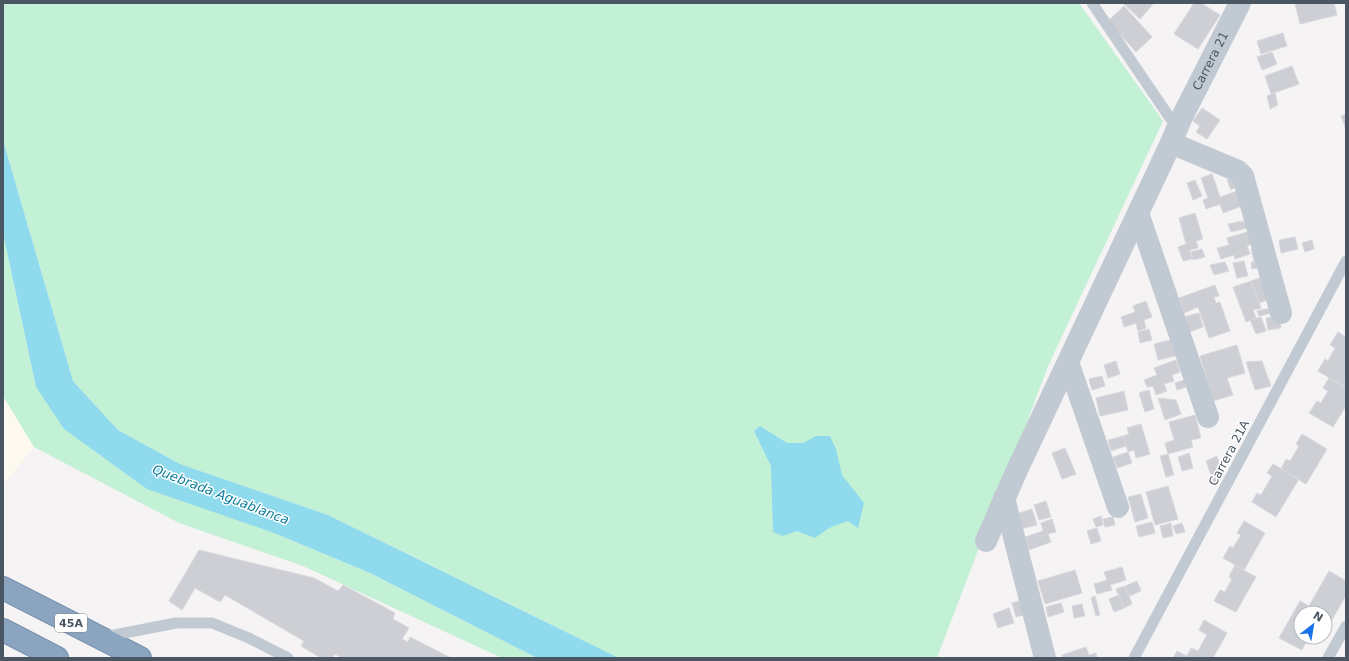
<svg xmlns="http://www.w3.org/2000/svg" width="1349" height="661" font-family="'DejaVu Sans',sans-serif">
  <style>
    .commercial { fill: #fdf9ef }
    .green { fill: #c3f1d5 }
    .water { fill: #90daee }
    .building { fill: #cdcfd5; stroke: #d7d9de }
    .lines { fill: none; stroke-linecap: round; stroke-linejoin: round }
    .highway-casing { stroke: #7690ad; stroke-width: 24 }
    .lane { stroke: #c1cad2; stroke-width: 11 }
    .street { stroke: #c1cad2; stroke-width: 22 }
    .highway { stroke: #8ba5c1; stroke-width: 22 }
    .labels { text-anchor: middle; stroke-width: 3; stroke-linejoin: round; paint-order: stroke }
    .shield { fill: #fff; stroke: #808990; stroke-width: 1 }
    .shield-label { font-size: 11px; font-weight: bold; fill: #4a5661 }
    .street-label { font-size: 12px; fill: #4a5661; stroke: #fff }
    .water-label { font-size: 13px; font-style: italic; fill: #0c7c9b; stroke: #fff }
  </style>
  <rect width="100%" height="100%" fill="#f5f3f3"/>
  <path class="commercial" d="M3 396 34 447 3 485Z"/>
  <path class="green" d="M3 3H1079L1163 121 1049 364 937 658H619L328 515 180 464 118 430 73 381 3 140Z
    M3 233 36 387 274 533 370 573 537 658H502L303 566 179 523 34 447 3 396Z"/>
  <path class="water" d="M3 140 73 381 118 430 180 464 328 515 619 658H537L370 573 274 533 147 489 64 429 36 387 3 233Z
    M760 426 787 443H803L816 436H830L836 449 842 475 864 503 858 528 848 521 829 528 815 538 797 531 783 536 773 532 771 466 754 431Z"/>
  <path class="building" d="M1123 3H1154L1140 19Z
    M1194 3H1201L1220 15 1198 49 1174 34Z
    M1295 3H1334L1337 15 1300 24Z
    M1124 6 1152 37 1136 52 1108 21Z
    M1283 33 1287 46 1261 54 1257 41Z
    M1272 52 1277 64 1262 70 1257 57Z
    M1292 66 1299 84 1271 94 1265 76Z
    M1275 93 1278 105 1270 109 1267 96Z
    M1202 108 1220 120 1207 139 1196 132 1200 126 1193 121Z
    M1346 114V129L1341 116Z
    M1212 174 1220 197 1237 191 1242 206 1223 213 1220 204 1206 209 1203 200 1208 198 1201 178Z
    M1234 177 1238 186 1231 190 1227 180Z
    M1195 180 1202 196 1193 200 1187 183Z
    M1195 213 1203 239 1196 241 1198 248 1190 250 1192 259 1183 261 1178 247 1186 244 1179 218Z
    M1243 221 1247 228 1231 232 1228 224Z
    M1250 231 1254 243 1247 246 1250 254 1235 259 1234 255 1221 259 1217 248 1229 245 1227 238Z
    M1295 237 1298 249 1281 253 1279 240Z
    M1312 240 1314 249 1305 252 1302 243Z
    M1259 247 1263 267 1252 269 1251 262H1254L1251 249Z
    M1202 249 1205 257 1193 260 1191 252Z
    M1244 261 1248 276 1237 278 1233 263Z
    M1225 262 1229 271 1214 275 1210 265Z
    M1265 276 1273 298 1259 303 1251 281Z
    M1251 281 1261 308 1253 310 1256 318 1246 322 1233 287Z
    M1215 285 1219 296 1214 297 1216 303 1220 302 1230 331 1209 338 1198 307 1184 313 1179 298Z
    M1146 301 1152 317 1144 320 1146 328 1138 331 1136 323 1124 327 1121 317 1135 312 1133 306Z
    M1275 307 1276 312 1259 316 1257 311Z
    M1199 313 1203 327 1189 332 1183 317Z
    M1279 316 1281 328 1268 330 1266 318Z
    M1261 317 1266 331 1256 334 1250 320Z
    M1149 329 1152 340 1140 343 1138 332Z
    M1338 332 1346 337 1345 387 1318 371 1325 359 1328 361 1335 348 1330 345Z
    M1174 339 1180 355 1158 360 1154 344Z
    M1237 345 1245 373 1227 378 1233 395 1213 401 1200 356Z
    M1176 360 1180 372 1172 375 1174 381 1164 384 1167 391 1156 395 1153 386 1147 387 1144 380 1157 375 1154 368Z
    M1116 361 1120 374 1108 378 1104 365Z
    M1262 361 1271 386 1255 390 1246 362Z
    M1102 376 1105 386 1092 390 1089 379Z
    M1329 378 1346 388V406L1333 427 1309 413 1317 401 1321 403 1328 391 1323 388Z
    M1184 380 1186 387 1177 390 1175 383Z
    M1149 390 1154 409 1145 412 1139 393Z
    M1124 391 1128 410 1100 416 1096 398Z
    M1158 398 1176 400 1181 414 1165 420Z
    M1195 415 1201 438 1191 440 1193 447 1168 454 1165 443 1174 440 1169 422Z
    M1141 424 1150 454 1136 458 1134 450 1128 452 1123 436 1129 434 1127 428Z
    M1302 434 1327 449 1306 484 1281 469 1286 459 1290 461 1299 446 1296 444Z
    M1123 436 1126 446 1111 451 1108 440Z
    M1065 448 1076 474 1062 479 1052 453Z
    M1128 452 1132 463 1117 468 1113 457Z
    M1189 453 1193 468 1182 471 1178 457Z
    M1168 454 1174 475 1166 477 1160 456Z
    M1217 456 1223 477 1214 483 1206 461Z
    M1273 464 1299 479 1276 517 1252 502 1257 493 1261 495 1272 476 1267 473Z
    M1168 486 1178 519 1155 525 1146 492Z
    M1141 494 1148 518 1135 522 1128 497Z
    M1046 501 1051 517 1039 520 1034 505Z
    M1032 509 1037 525 1020 529 1016 514Z
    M1101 516 1103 525 1096 527 1093 519Z
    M1113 517 1115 525 1105 527 1103 519Z
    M1052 519 1056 532 1048 534 1051 542 1029 550 1025 537 1043 531 1041 523Z
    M1244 521 1265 533 1244 570 1223 558 1230 546 1233 548 1241 535 1237 533Z
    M1152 522 1155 533 1139 537 1136 526Z
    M1171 523 1173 536 1163 538 1160 526Z
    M1182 523 1185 532 1176 534 1173 526Z
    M1097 528 1101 541 1091 544 1087 531Z
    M199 550 314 578 338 591 343 585 395 613 393 619 409 628 402 639 408 642 410 637 451 658H342L335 654 332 658H321L301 646 304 641 225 595 220 602 195 588 182 610 169 601Z
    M1235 565 1256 577 1236 612 1214 601 1220 590 1225 592 1232 579 1229 577Z
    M1122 567 1126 580 1110 585 1112 590 1097 594 1094 584 1107 580 1104 572Z
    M1075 570 1082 593 1045 604 1038 581Z
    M1329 571 1346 581V595L1332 620 1325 615V613H1321L1309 606Z
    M1137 581 1141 591 1129 596 1125 586Z
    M1125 586 1132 604 1124 608 1116 589Z
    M1119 595 1124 608 1114 612 1109 599Z
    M1095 596 1100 615 1096 616 1091 598Z
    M1023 600 1027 614 1016 617 1012 603Z
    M1300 601 1321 613H1301V637H1309L1302 650 1279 638Z
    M1061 603 1064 612 1048 617 1046 607Z
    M1082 604 1085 616 1074 618 1072 606Z
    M1009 608 1014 623 998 628 993 614Z
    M1204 620 1227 633 1213 658H1190L1187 656 1191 648 1198 651 1207 635 1199 630Z
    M1086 647 1089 655 1096 653 1097 658H1063L1062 655Z
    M1177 651 1187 656 1190 658H1173Z"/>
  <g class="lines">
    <g class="highway-casing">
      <path id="highway" d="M3 588 140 658
        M3 630 57 658"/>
    </g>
    <path class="lane" d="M1092 3 1170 118 1175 121 1181 119
      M104 637 176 623H212L249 638 288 658
      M1134 658 1346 261
      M1328 658 1346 626"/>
    <g class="street">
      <path d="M1171 143 1238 171 1243 176 1281 313"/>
      <path d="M1138 213 1208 417"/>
      <path d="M1068 362 1118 507"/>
      <path d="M1004 498 1045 658"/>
      <path id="s1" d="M986 541 1017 470 1171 143 1181 119 1240 3"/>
    </g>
    <use href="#highway" class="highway"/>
  </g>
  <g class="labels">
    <rect class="shield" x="55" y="614" width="32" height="18" rx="3"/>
    <g class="shield-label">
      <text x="71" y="627">45A</text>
    </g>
    <g class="street-label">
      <text dy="4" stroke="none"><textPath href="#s1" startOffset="530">Carrera 21</textPath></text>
      <text transform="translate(1229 453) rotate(-62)" y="4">Carrera 21A</text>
    </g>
    <g class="water-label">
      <text transform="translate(221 494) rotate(21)" y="5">Quebrada Aguablanca</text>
    </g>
  </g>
  <rect width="1349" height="661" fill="none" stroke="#4a5661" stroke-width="8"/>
  <g transform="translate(1313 625) rotate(31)"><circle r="19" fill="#ffffff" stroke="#b7bbc0"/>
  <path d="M0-3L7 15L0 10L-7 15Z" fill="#1a73e8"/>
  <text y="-6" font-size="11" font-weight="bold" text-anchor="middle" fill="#4a5661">N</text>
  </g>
</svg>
